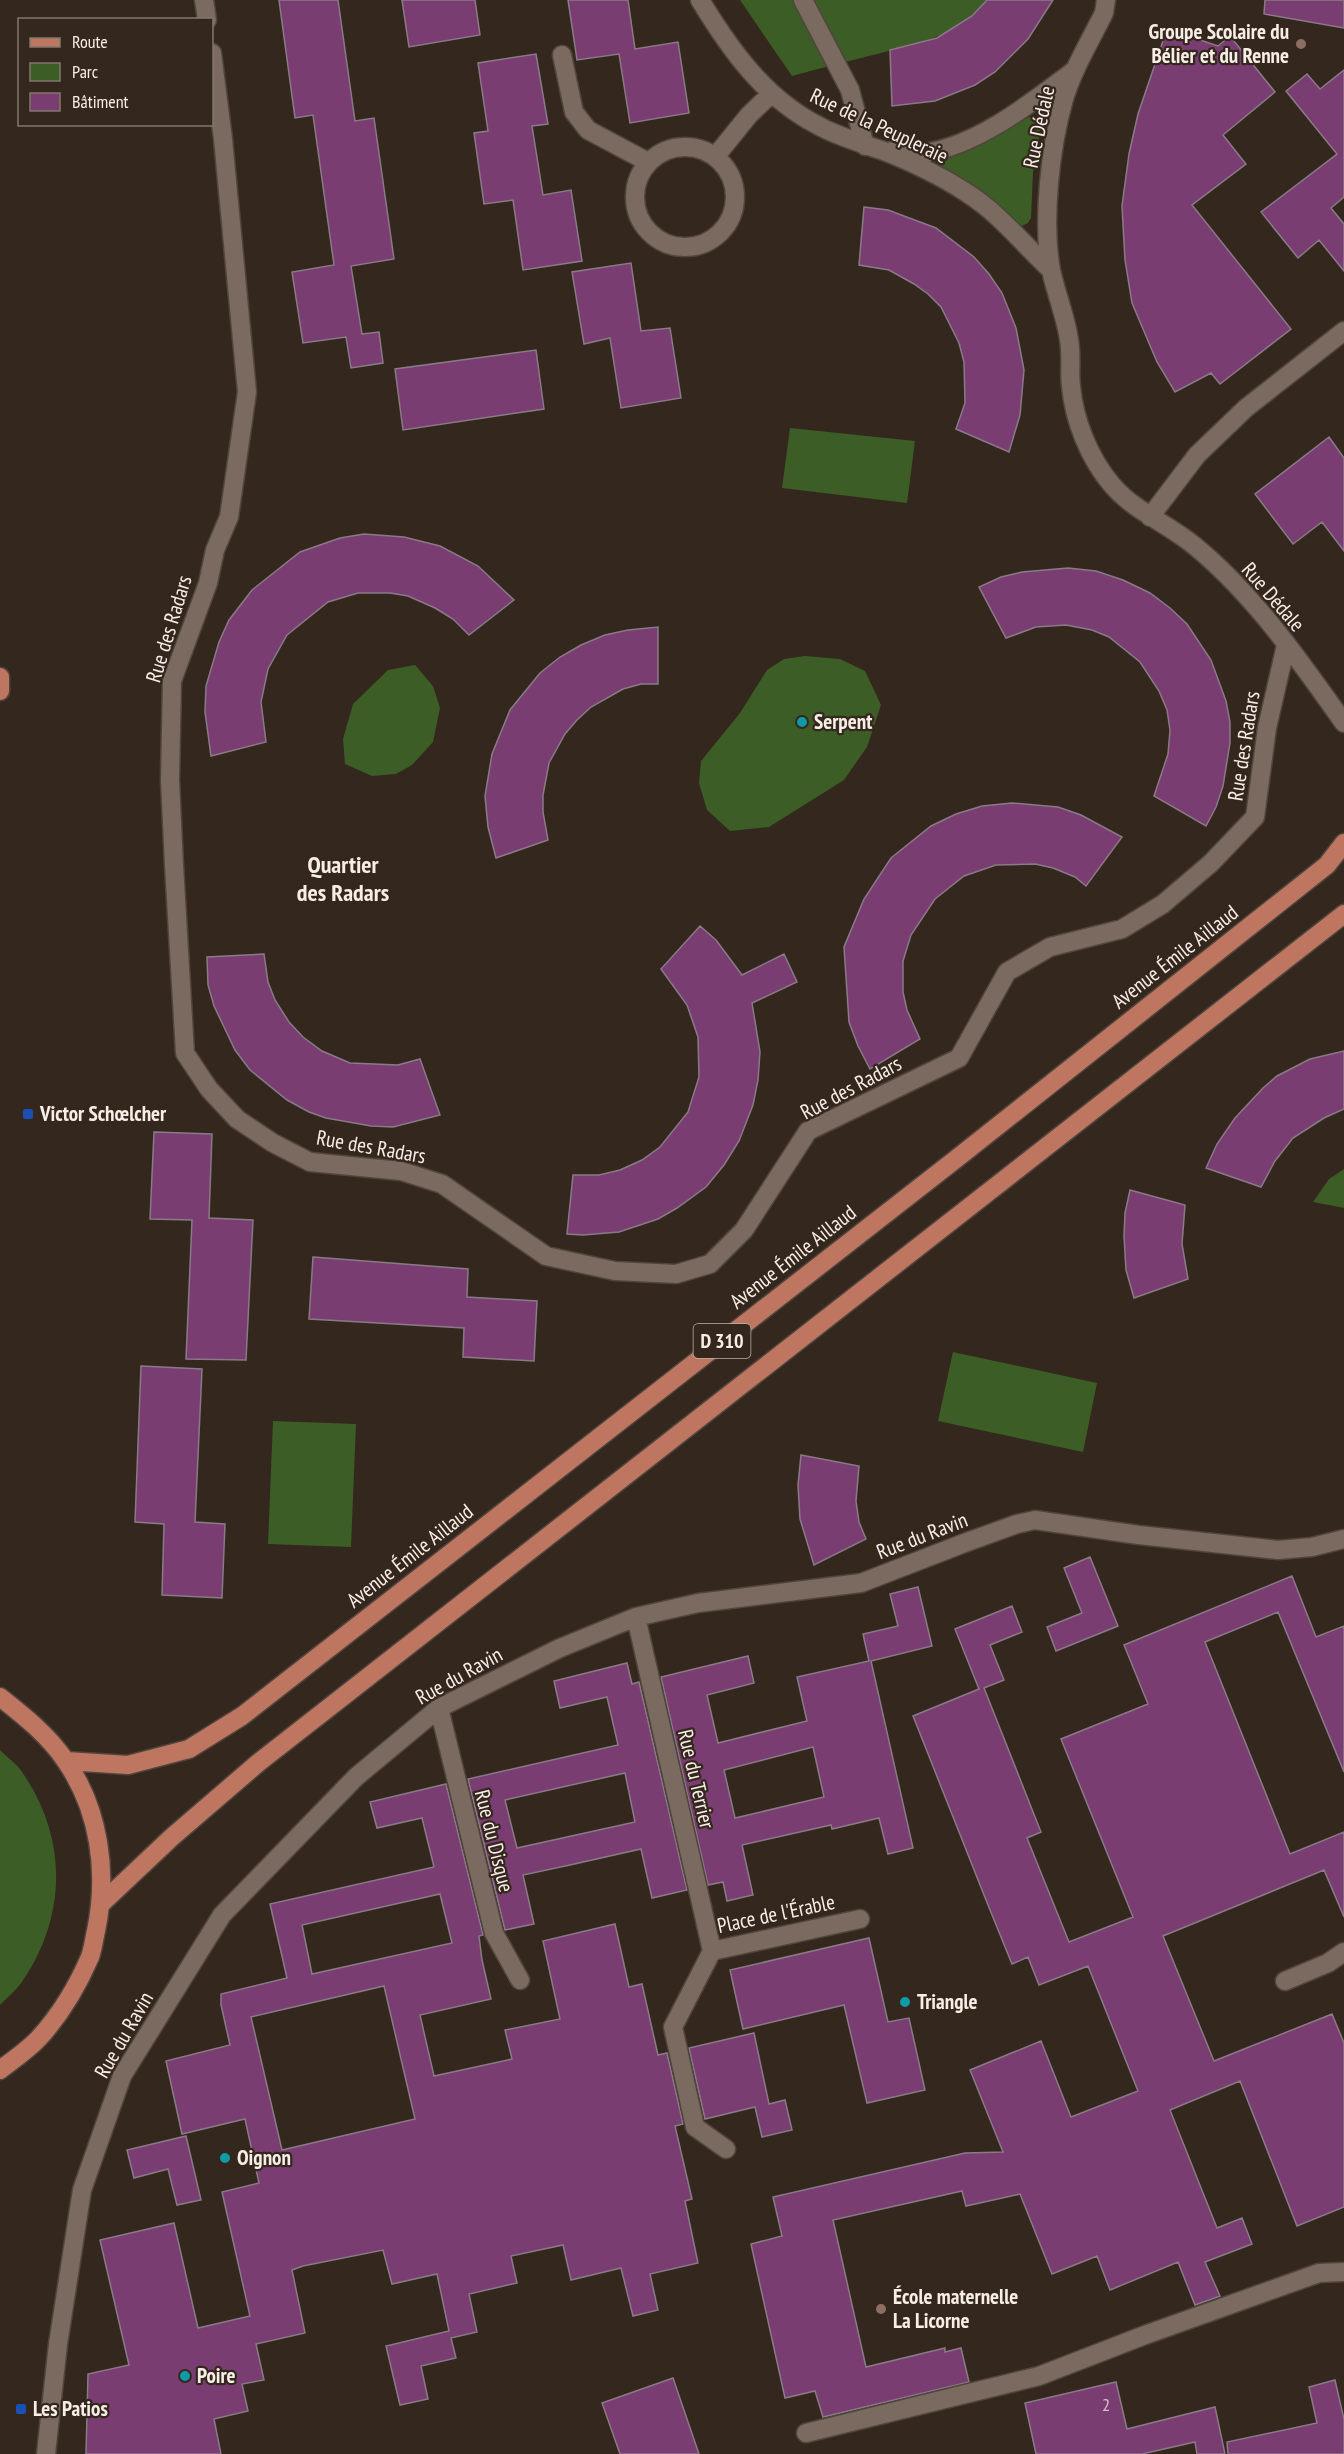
<svg xmlns="http://www.w3.org/2000/svg" width="1344" height="2454" font-family="'PT Sans Narrow',sans-serif">
  <style>
    .green { fill: #3c5d26 }
    .building { fill: #793d72; stroke: #8a7a87; stroke-width: 1.5; fill-rule: evenodd }
    .lines { fill: none; stroke-linecap: round; stroke-linejoin: round }
    .pedestrian-casing { stroke: #50453d; stroke-width: 21 }
    .minor-casing { stroke: #50453d; stroke-width: 21 }
    .primary-casing { stroke: #50453d; stroke-width: 21 }
    .pedestrian { stroke: #7a6a5f; stroke-width: 18 }
    .minor { stroke: #7a6a5f; stroke-width: 18 }
    .primary { stroke: #bf7661; stroke-width: 18 }
    .education-dot { fill: #8d6e63; stroke: #34271d; stroke-width: 2 }
    .culture-dot { fill: #0f9aa8; stroke: #34271d; stroke-width: 2 }
    .transit-dot { fill: #1a4fb4; stroke: #34271d; stroke-width: 2 }
    .labels { text-anchor: middle; stroke-width: 4.5; stroke-linejoin: round; paint-order: stroke }
    .number-label { font-size: 18px; fill: #d8c2ca }
    .shield { fill: #34271d; stroke: #bdb2ab; stroke-width: 1.5 }
    .shield-label { font-size: 20px; font-weight: bold; fill: #f8eee8 }
    .poi-label { font-size: 21px; font-weight: bold; fill: #f8eee8; stroke: #34271d; text-anchor: start }
    .street-label { font-size: 21px; fill: #f8eee8; stroke: #34271d }
    .quarter-label { font-size: 24px; font-weight: bold; fill: #f8eee8; stroke: #34271d }
  </style>
  <rect width="100%" height="100%" fill="#34271d"/>
  <path class="green" d="M740 0H986C959 36 918 43 877 54 849 61 820 68 792 76Z
    M1035 116 1041 126 1033 173 1031 218 1028 223 1022 226 981 192 943 169 940 165 941 159 945 155 1010 128 1029 117Z
    M790 428 915 441 907 503 782 488Z
    M805 656 840 659 865 671 881 705 867 747 844 780 769 827 730 831 707 810 699 783 701 761 740 713 767 670 784 659Z
    M415 665 433 686 440 708 433 742 412 765 396 774 372 776 345 764 343 739 353 704 388 670Z
    M1344 1169V1208L1313 1202 1329 1179Z
    M953 1352 1097 1383 1083 1452 938 1421Z
    M273 1421 356 1424 351 1547 268 1544Z
    M0 1750C7 1757 17 1764 22 1772 68 1838 67 1916 22 1982 16 1990 7 1998 0 2005Z"/>
  <path class="building" d="M279 0H338L355 121 374 118 394 259 351 266 362 334 379 332 383 363 351 368 346 337 303 343 292 272 334 265 313 115 295 118Z
    M402 0H475L480 35 409 47Z
    M568 0H628L635 49 678 42 689 113 630 123 619 54 577 60Z
    M987 0H1053L1028 39 995 72 975 85 935 101 892 106 890 50 937 38 972 16Z
    M1265 0H1344V28L1264 14Z
    M1167 29 1218 46 1230 36 1275 92 1223 135 1246 164 1192 205 1291 329 1220 384 1211 373 1175 392 1157 362 1132 303 1125 260 1122 206 1129 154 1138 114Z
    M536 54 548 124 532 126 543 195 571 190 582 261 523 270 513 200 484 204 474 133 488 131 478 63Z
    M1344 70V197L1331 208 1344 224V271L1319 240 1298 258 1261 212 1337 154 1286 91 1307 74 1320 89Z
    M864 207 888 210 936 228 974 257 989 274 1002 293 1016 328 1024 370 1020 415 1009 452 956 429 965 403 964 362 959 343 941 307 928 294 914 284 889 270 859 265Z
    M631 263 641 331 670 328 681 398 621 408 610 338 584 344 572 272Z
    M536 350 544 409 403 430 395 369Z
    M1329 437 1344 458V551L1322 522 1293 544 1255 494Z
    M364 534 404 537 440 546 478 566 514 600 469 635 453 619 435 608 408 596 390 593H358L328 602 287 635 268 669 261 702 266 742 211 756 205 712 206 686 219 642 229 620 252 590 300 552 340 538Z
    M1068 568 1096 571 1123 580 1150 593 1170 608 1187 624 1211 660 1226 701 1230 722V743L1223 786 1216 807 1206 826 1154 796 1168 754 1170 730 1167 710 1159 691 1140 662 1109 637 1092 630 1066 625 1036 627 1006 638 979 587 1001 577 1022 572Z
    M658 627V684H641L623 689 591 707 577 720 565 734 549 763 543 795V812L548 840 496 858 488 827 485 796 492 754 510 710 540 673 560 657 581 645 605 635 628 630Z
    M1012 803 1058 807 1081 815 1122 837 1086 886 1075 877 1053 868 1035 864 996 865 964 876 935 899 911 935 903 961V992L907 1010 920 1039 870 1069 858 1046 849 1022 844 947 864 899 891 858 931 826 956 814 982 806Z
    M700 926 716 940 742 975 784 954 797 982 752 1003 760 1052 758 1080 753 1105 739 1141 724 1165 706 1187 677 1208 658 1219 619 1232 583 1235 567 1234 573 1175H599L620 1170 642 1160 660 1147 688 1112 699 1077 698 1037 687 1005 661 969Z
    M264 954 268 982 275 1000 289 1022 303 1037 322 1051 350 1063 398 1065 420 1059 440 1115 393 1127 371 1126 326 1118 309 1112 287 1100 250 1070 235 1050 214 1006 208 985 207 957Z
    M1344 1051V1109L1324 1118 1293 1138 1275 1161 1261 1187 1206 1168 1217 1144 1235 1118 1263 1088 1277 1076 1310 1059Z
    M154 1132 212 1134 209 1218 253 1220 246 1360 186 1359 192 1220 150 1219Z
    M1130 1190 1185 1205 1182 1244 1188 1279 1134 1298 1126 1270 1124 1236 1125 1213Z
    M313 1257 468 1269 467 1297 537 1301 534 1361 463 1357 464 1328 309 1319Z
    M141 1366 202 1369 195 1522 225 1524 222 1598 162 1595 164 1524 135 1522Z
    M801 1455 859 1466 856 1501 859 1522 866 1539 814 1565 800 1519 798 1485Z
    M1090 1557 1118 1626 1056 1651 1047 1627 1082 1613 1064 1568Z
    M1292 1576 1316 1637 1344 1626V1772L1278 1612 1205 1642 1290 1854 1344 1832V1917L1324 1870 1163 1936 1214 2061 1332 2014 1344 2043V2207L1297 2226 1240 2081 1170 2110 1217 2228 1242 2218 1252 2244 1205 2262 1220 2296 1195 2305 1178 2262 1110 2290 1097 2256 1052 2274 1020 2194 966 2206 962 2191 833 2220 866 2367 945 2348V2352L961 2348 969 2382 823 2417 815 2391 785 2398 751 2244 782 2236 773 2197 965 2153 1003 2152 970 2070 1041 2041 1071 2117 1138 2091 1088 1966 1039 1985 1028 1957 1012 1964 988 1905 913 1716 979 1689 955 1629 1012 1606 1022 1632 990 1645 1004 1680 984 1688 1041 1832 1027 1838 1069 1942 1133 1917 1061 1739 1148 1704 1124 1645Z
    M918 1587 932 1646 871 1661 913 1848 888 1854 879 1818 832 1829 831 1825 742 1845 753 1895 727 1901 723 1882 708 1885 661 1677 748 1656 754 1683 707 1695 718 1743 807 1721 797 1677 869 1661 863 1634 898 1626 890 1594ZM813 1747 824 1797 735 1818 724 1770Z
    M627 1663 632 1684 639 1682 687 1890 652 1898 641 1849 570 1865 523 1875 534 1924 505 1930 468 1779 618 1745 607 1697 560 1708 554 1681ZM625 1773 635 1822 517 1848 505 1800Z
    M446 1784 483 1935 479 1936 482 1960 491 1999 420 2015 434 2076 512 2059 505 2030 560 2019 543 1941 615 1924 629 1987 642 1984 658 2055 667 2053 683 2124 675 2126 692 2199 685 2201 698 2263 650 2274 658 2310 633 2316 621 2268 571 2280 563 2245 511 2256 517 2283 469 2294 477 2332 451 2338 456 2358 421 2366 428 2399 400 2405 386 2346 449 2331 437 2274 392 2284 383 2250 303 2266 292 2270 305 2333 256 2344 264 2380 242 2384 248 2411 214 2419 221 2454H86L88 2374 129 2365 100 2240 174 2223 198 2328 250 2316 222 2192 259 2183 245 2119 182 2134 166 2061 230 2045 221 2005V1994L287 1978 270 1904 434 1867 422 1818 377 1828 370 1802ZM440 1894 452 1943 312 1974 302 1925ZM384 1986 415 2119 282 2150 251 2017Z
    M869 1938 888 2022 909 2018 925 2090 867 2103 844 2005 743 2029 730 1970Z
    M754 2033 769 2104 785 2100 792 2130 762 2137 755 2107 705 2119 689 2048Z
    M186 2136 201 2200 177 2205 168 2169 134 2178 127 2150Z
    M673 2378 699 2454H620L602 2403Z
    M1335 2380 1344 2419V2454H1228L1227 2442 1317 2423 1309 2387Z
    M1116 2382 1127 2429 1215 2407 1225 2454H1197L1195 2442 1142 2454H1036L1025 2403Z"/>
  <g class="lines">
    <g class="pedestrian-casing">
      <path id="pedestrian" d="M803 0 850 90 865 146"/>
    </g>
    <g class="minor-casing">
      <path id="minor" d="M204 0 207 20
        M700 0C731 51 766 100 821 127 840 137 861 143 881 150 908 160 943 177 967 193 999 213 1023 244 1051 270
        M1106 0 1104 13C1090 41 1073 69 1064 99 1050 148 1042 221 1051 270 1056 294 1066 317 1069 340 1072 356 1069 371 1071 386 1074 420 1089 458 1112 485 1135 512 1169 524 1196 547 1254 595 1301 662 1344 723
        M212 53 223 139 247 392 229 517 215 550 208 583 172 681 170 780 174 865 185 1053 209 1089 237 1119 273 1143 310 1162 401 1171 442 1184 546 1256 615 1271 676 1274 710 1264 744 1230 808 1131 959 1058 1007 972 1050 947 1122 929 1163 904 1211 863 1255 817 1267 728 1286 645
        M562 55 574 112 588 130 648 162
        M635 197a50 50 0 1 1 100 0a50 50 0 1 1-100 0Z
        M892 151C902 152 914 154 925 153 979 145 1032 102 1075 70
        M715 157 749 115 771 94
        M1150 517 1197 455 1246 408 1344 331
        M636 1617 712 1951
        M439 1708 494 1933 520 1980
        M1285 1981 1328 1963 1344 1952
        M726 2149 695 2127 673 2027 712 1951 860 1919
        M806 2433 1039 2376 1145 2335 1319 2273 1344 2272
        M46 2454 58 2344 82 2190 122 2076 222 1915 356 1777 439 1708 560 1648 636 1617 698 1603 861 1583 967 1542 1017 1524 1035 1520 1139 1535 1278 1550 1312 1547 1344 1539"/>
    </g>
    <g class="primary-casing">
      <path id="primary" d="M0 677V691
        M0 1697C24 1716 48 1735 65 1760 100 1810 108 1873 96 1931 94 1939 93 1949 90 1957 77 1987 61 2014 39 2038 28 2050 13 2060 0 2070
        M66 1761 128 1765 189 1749 242 1716 956 1159 1327 865 1344 843
        M102 1903 172 1837 258 1763 1344 914"/>
    </g>
    <use href="#pedestrian" class="pedestrian"/>
    <use href="#minor" class="minor"/>
    <use href="#primary" class="primary"/>
  </g>
  <g class="education-dot">
    <circle cx="1301" cy="44" r="6"/>
    <circle cx="881" cy="2309" r="6"/>
  </g>
  <g class="culture-dot">
    <circle cx="802" cy="722" r="6"/>
    <circle cx="905" cy="2002" r="6"/>
    <circle cx="225" cy="2158" r="6"/>
    <circle cx="185" cy="2376" r="6"/>
  </g>
  <g class="transit-dot">
    <rect x="22" y="1108" width="12" height="12" rx="3"/>
    <rect x="15" y="2403" width="12" height="12" rx="3"/>
  </g>
  <g class="labels">
    <g class="number-label">
      <text x="1106" y="2411">2</text>
    </g>
    <rect class="shield" x="693.5" y="1324" width="57" height="34" rx="4.5"/>
    <g class="shield-label">
      <text x="722" y="1348">D 310</text>
    </g>
    <g class="poi-label">
      <text x="1289" y="39" text-anchor="end">Groupe Scolaire du<tspan x="1289" dy="24">Bélier et du Renne</tspan></text>
      <text x="814" y="729">Serpent</text>
      <text x="40" y="1121">Victor Schœlcher</text>
      <text x="917" y="2009">Triangle</text>
      <text x="237" y="2165">Oignon</text>
      <text x="893" y="2304">École maternelle<tspan x="893" dy="24">La Licorne</tspan></text>
      <text x="197" y="2383">Poire</text>
      <text x="33" y="2416">Les Patios</text>
    </g>
    <g class="street-label">
      <text transform="translate(879 126) rotate(25)" y="7">Rue de la Peupleraie</text>
      <text transform="translate(1039 127) rotate(-78)" y="7">Rue Dédale</text>
      <text transform="translate(1273 597) rotate(49)" y="7">Rue Dédale</text>
      <text transform="translate(169 629) rotate(-73)" y="7">Rue des Radars</text>
      <text transform="translate(1244 746) rotate(-81)" y="7">Rue des Radars</text>
      <text transform="translate(1175 957) rotate(-38)" y="7">Avenue Émile Aillaud</text>
      <text transform="translate(851 1088) rotate(-28)" y="7">Rue des Radars</text>
      <text transform="translate(371 1147) rotate(10)" y="7">Rue des Radars</text>
      <text transform="translate(793 1257) rotate(-38)" y="7">Avenue Émile Aillaud</text>
      <text transform="translate(922 1536) rotate(-21)" y="7">Rue du Ravin</text>
      <text transform="translate(410 1556) rotate(-38)" y="7">Avenue Émile Aillaud</text>
      <text transform="translate(459 1676) rotate(-29)" y="7">Rue du Ravin</text>
      <text transform="translate(696 1779) rotate(77)" y="7">Rue du Terrier</text>
      <text transform="translate(494 1841) rotate(76)" y="7">Rue du Disque</text>
      <text transform="translate(776 1914) rotate(-12)" y="7">Place de l'Érable</text>
      <text transform="translate(124 2035) rotate(-60)" y="7">Rue du Ravin</text>
    </g>
    <g class="quarter-label">
      <text x="343" y="873">Quartier<tspan x="343" dy="28">des Radars</tspan></text>
    </g>
  </g>
  <rect x="18" y="18" width="195" height="108" fill="#34271d" stroke="#82776e" stroke-width="1.5"/>
  <rect x="30" y="38" width="30" height="9" fill="#bf7661" stroke="#82776e" stroke-width="1.5"/>
  <text x="72" y="48" font-size="18" fill="#f8eee8">Route</text>
  <rect x="30" y="63" width="30" height="18" fill="#3c5d26" stroke="#82776e" stroke-width="1.5"/>
  <text x="72" y="78" font-size="18" fill="#f8eee8">Parc</text>
  <rect x="30" y="93" width="30" height="18" fill="#793d72" stroke="#82776e" stroke-width="1.5"/>
  <text x="72" y="108" font-size="18" fill="#f8eee8">Bâtiment</text>
</svg>
